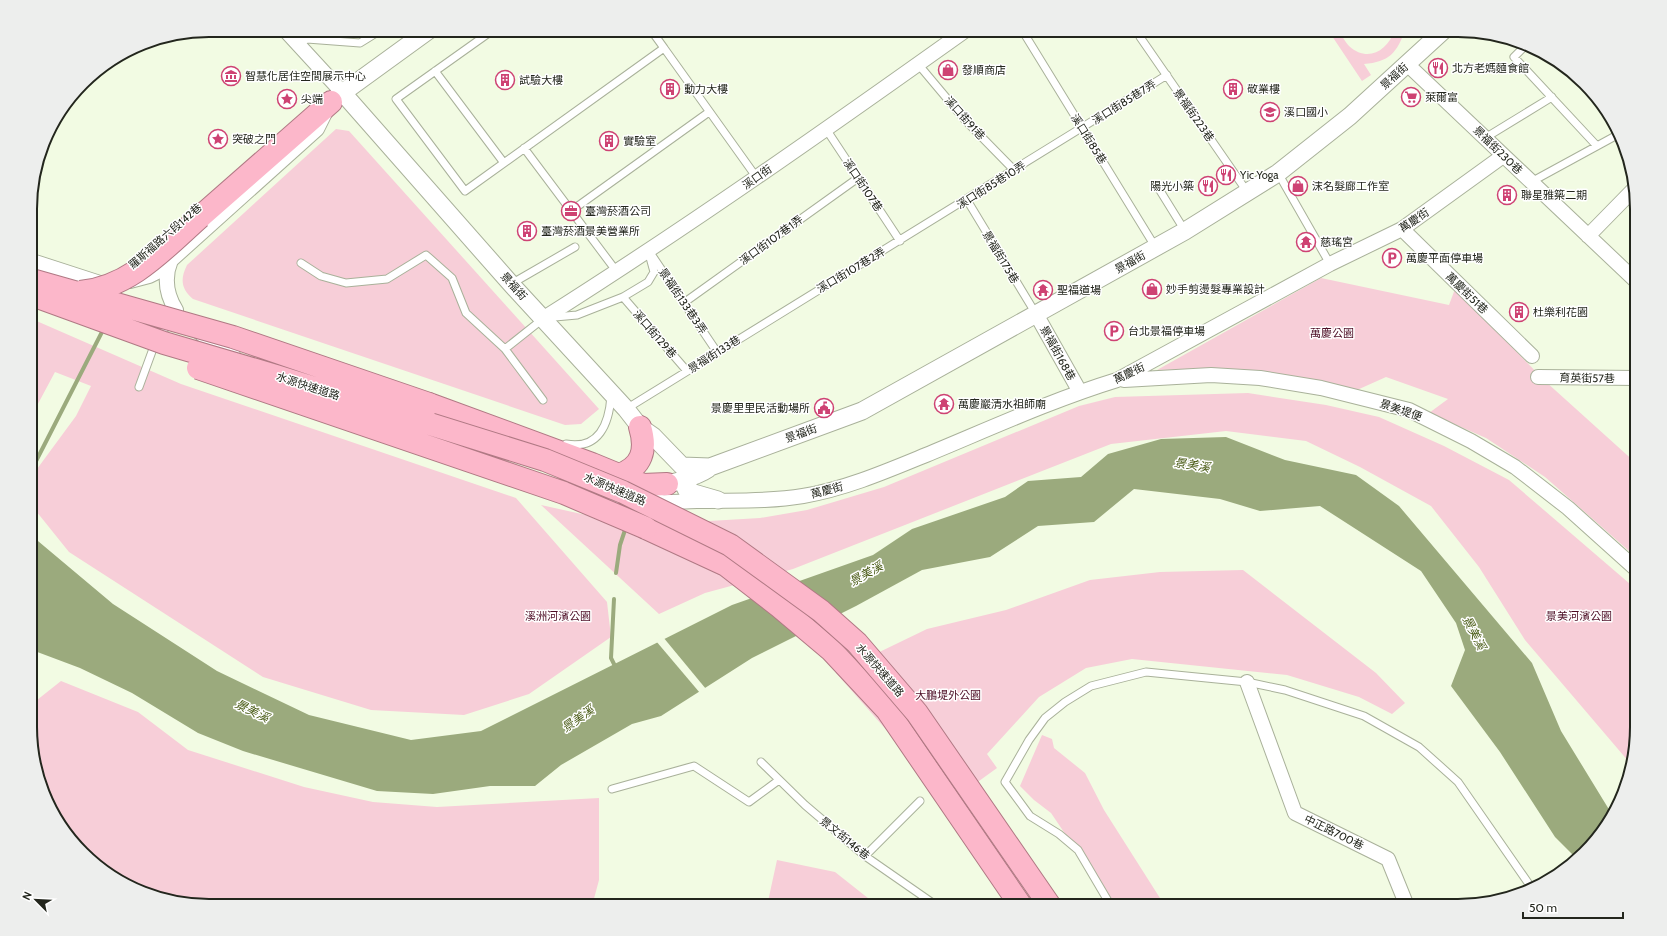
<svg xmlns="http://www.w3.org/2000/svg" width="1667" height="936" font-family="Cabin,'Noto Sans TC',sans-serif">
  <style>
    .green { fill: #f7ced8 }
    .water { fill: #9baa7d }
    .pier { fill: #f2fbe3 }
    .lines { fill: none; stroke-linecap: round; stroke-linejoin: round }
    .stream { stroke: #9baa7d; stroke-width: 4 }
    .service-casing { stroke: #a9b19a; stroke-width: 9 }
    .minor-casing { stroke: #a9b19a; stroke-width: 16 }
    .tertiary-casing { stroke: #a9b19a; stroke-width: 19 }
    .trunk-casing { stroke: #b07984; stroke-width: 24 }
    .service { stroke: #fff; stroke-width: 7 }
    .minor { stroke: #fff; stroke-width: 14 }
    .tertiary { stroke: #fff; stroke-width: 17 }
    .trunk { stroke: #fcb7ca; stroke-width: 22 }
    .trunk-bridge-casing { stroke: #b07984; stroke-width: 24; stroke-linecap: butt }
    .trunk-bridge { stroke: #fcb7ca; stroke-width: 22 }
    .labels { text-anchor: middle; stroke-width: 3; stroke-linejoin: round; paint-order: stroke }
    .poi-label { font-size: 11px; fill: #23261d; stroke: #fff; text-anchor: start }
    .street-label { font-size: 11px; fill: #23261d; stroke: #fff }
    .park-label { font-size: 11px; fill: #4d0d25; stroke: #fff }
    .water-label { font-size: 12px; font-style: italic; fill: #485a14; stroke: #fff }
    .rim { fill: none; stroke: #23261d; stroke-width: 2 }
  </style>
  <rect width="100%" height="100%" fill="#f2fbe3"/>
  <path class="green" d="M1328 30H1338C1342 35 1345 42 1349 46 1368 63 1387 51 1395 30H1405C1397 53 1389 62 1364 64L1371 75 1362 81Z
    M336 129 349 131 599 409 581 424 565 425 193 299C181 289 180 279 187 265Z
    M1321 278 1449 305 1455 289 1545 381 1637 464V558L1545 477 1486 438 1429 413 1448 399 1386 377 1357 390 1201 369 1157 370Z
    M32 319 181 384 516 498 607 602 611 637 529 694 464 715 371 710 263 677 69 552 32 506V488L37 469 76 416 91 386 55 372 32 415Z
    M1248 393 1326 405 1379 417 1444 446 1509 480 1637 590V738L1629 762 1525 640 1479 567 1431 506 1360 467 1306 441 1226 431 1111 444 793 569 705 593 659 614 541 505 613 521H709L760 518 807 510 884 487 1079 406 1115 397Z
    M1243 570 1376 673 1405 703 1392 714 1359 697 1287 675 1132 659 1086 668 1039 697 987 754 997 768 950 802 836 673 927 629 1006 610 1090 580 1160 572Z
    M61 681 138 712 188 750 304 787 373 802 437 807 599 798V880L592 906H209L163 900 120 882 60 826 32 750V704Z
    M1042 735 1052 739 1054 748 1085 773 1104 810 1165 906H1114L1051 813 1034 800 1020 786Z
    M777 860 835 872 878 906H767Z"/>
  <path class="water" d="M1226 437 1285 460 1356 475 1399 506 1532 663 1561 731 1613 816 1585 853 1577 859 1555 837 1500 752 1451 686 1465 650 1456 623 1421 571 1320 506 1260 511 1220 499 1134 489 1094 522 1038 526 990 557 922 570 856 606 752 658 661 716 632 724 561 765 535 786H490L433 794 377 791 243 751 198 733 132 693 80 668 32 650V536L113 604 217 671 309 715 411 740 481 731 732 605 873 555 912 529 1005 497 1028 481 1081 477 1108 454 1161 439Z"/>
  <path class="pier" d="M663 637 706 689 700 693 656 641Z"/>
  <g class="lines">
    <path class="stream" d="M32 469 104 328
      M616 573 620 545 626 527
      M614 599 611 658 616 668"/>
    <g class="service-casing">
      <path id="service" d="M493 30 396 99 465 191 664 48 651 30
        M1022 30 1156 248
        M1150 30 1140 37 1248 193
        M297 44 307 39 360 43 381 30
        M1526 45 1514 57 1597 146
        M664 48 757 178
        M918 64 965 120 1014 170
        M435 71 504 163
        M826 129 900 241
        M1485 138 1552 97
        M524 148 617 272
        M1278 173 1330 264
        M1531 182 1619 134
        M1159 189 1185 231
        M967 200 1036 314
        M571 211 709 112
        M651 254 717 352
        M301 263 321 276 346 283 387 279 426 255 452 278 466 313 505 349 544 318 577 315 623 297 648 282 654 272 648 250
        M511 284 575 247
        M623 297 687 371
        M685 302 858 178
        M195 333 208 344 236 353
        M505 349 543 400
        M139 387 154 346 169 322
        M626 409 1167 75
        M566 444C599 450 609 424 611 396
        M761 762 805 805 865 856 937 906
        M612 789 694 766 749 802 779 780
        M865 856 920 801
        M1111 906 1078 850 1059 834 1030 816 1005 782 1029 740 1045 718 1065 702 1091 686 1146 672 1247 682 1285 690 1364 716 1419 747 1458 782 1531 887"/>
    </g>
    <g class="minor-casing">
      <path id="minor" d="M285 30 342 92
        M1407 64 1637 282
        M1402 229 1532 356
        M1588 236 1635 188
        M171 260C164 277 166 294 176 310
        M32 261 100 283H105
        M130 281 149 276 159 271 317 129 325 113
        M1036 314 1080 392
        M544 318C688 227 827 129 966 30
        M1538 377 1637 378
        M1124 380 1211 375 1260 378 1321 388 1409 410 1471 441 1515 467 1568 508 1637 570
        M590 494C624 506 661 502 697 501 732 500 768 502 803 496 845 489 887 471 926 455 989 429 1052 400 1117 380L1330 264 1402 229 1503 156
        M1247 682 1295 813 1388 859 1407 906"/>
    </g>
    <g class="tertiary-casing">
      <path id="tertiary" d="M342 92 511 284 626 409 640 427 653 436 682 466 710 467 862 411 1185 231 1278 173 1350 116 1444 30
        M334 99 429 30
        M691 478 686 482 685 487 687 491 718 500
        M657 489C674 480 692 480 708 469"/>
    </g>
    <g class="trunk-casing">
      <path id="trunk" d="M200 217 331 102
        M429 404 592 464 643 485 667 484
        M619 475C642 467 647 450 640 427
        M646 528 726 565 780 607 831 650 887 710 1021 906"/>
    </g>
    <use href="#service" class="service"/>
    <use href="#minor" class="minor"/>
    <use href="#tertiary" class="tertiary"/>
    <use href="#trunk" class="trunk"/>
    <g class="trunk-bridge-casing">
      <path id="trunk-bridge" d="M32 280 233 337 429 404
        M80 292C130 288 165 248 200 217
        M32 295 164 343 276 376 545 460 623 492 730 545 821 611 857 643 917 713 1050 906
        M198 368 564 493 646 528"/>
    </g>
    <use href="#trunk-bridge" class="trunk-bridge"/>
  </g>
  <defs>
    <g id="restaurant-ring" transform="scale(1)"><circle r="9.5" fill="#fff" stroke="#ce4273" stroke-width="1.5"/><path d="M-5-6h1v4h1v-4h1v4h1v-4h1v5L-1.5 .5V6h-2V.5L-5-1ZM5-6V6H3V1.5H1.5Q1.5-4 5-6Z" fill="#ce4273"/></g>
    <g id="shop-ring" transform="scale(1)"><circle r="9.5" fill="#fff" stroke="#ce4273" stroke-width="1.5"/><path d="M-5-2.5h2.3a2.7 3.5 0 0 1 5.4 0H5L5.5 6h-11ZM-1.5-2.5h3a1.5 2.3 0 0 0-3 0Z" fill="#ce4273"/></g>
    <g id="museum-ring" transform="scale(1)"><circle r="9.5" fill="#fff" stroke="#ce4273" stroke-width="1.5"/><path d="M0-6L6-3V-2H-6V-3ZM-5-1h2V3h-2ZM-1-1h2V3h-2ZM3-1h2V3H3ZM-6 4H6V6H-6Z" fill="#ce4273"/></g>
    <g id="building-ring" transform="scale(1)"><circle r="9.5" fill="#fff" stroke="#ce4273" stroke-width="1.5"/><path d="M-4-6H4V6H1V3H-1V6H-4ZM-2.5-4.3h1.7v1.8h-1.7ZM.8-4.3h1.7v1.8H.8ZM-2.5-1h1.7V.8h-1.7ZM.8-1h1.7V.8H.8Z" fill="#ce4273"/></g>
    <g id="supermarket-ring" transform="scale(1)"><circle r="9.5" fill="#fff" stroke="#ce4273" stroke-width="1.5"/><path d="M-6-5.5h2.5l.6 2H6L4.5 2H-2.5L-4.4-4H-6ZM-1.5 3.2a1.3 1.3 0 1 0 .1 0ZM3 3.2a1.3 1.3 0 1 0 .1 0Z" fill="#ce4273"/></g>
    <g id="sight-ring" transform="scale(1)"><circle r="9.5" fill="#fff" stroke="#ce4273" stroke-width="1.5"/><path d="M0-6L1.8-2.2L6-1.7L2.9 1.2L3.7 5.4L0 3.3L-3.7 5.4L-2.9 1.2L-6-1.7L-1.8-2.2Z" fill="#ce4273"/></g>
    <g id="school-ring" transform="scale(1)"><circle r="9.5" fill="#fff" stroke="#ce4273" stroke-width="1.5"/><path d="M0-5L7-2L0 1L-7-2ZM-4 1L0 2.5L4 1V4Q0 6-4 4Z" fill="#ce4273"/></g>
    <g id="office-ring" transform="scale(1)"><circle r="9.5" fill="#fff" stroke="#ce4273" stroke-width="1.5"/><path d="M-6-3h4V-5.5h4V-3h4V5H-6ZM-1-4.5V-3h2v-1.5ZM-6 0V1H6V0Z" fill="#ce4273"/></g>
    <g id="temple-ring" transform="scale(1)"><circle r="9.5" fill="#fff" stroke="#ce4273" stroke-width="1.5"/><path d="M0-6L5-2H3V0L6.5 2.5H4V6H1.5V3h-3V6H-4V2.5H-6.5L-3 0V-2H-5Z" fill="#ce4273"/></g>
    <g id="parking-ring" transform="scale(1)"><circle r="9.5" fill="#fff" stroke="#ce4273" stroke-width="1.5"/><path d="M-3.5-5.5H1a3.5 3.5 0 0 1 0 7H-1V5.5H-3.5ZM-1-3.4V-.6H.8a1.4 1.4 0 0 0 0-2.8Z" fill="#ce4273"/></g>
    <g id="civic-ring" transform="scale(1)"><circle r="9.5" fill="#fff" stroke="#ce4273" stroke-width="1.5"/><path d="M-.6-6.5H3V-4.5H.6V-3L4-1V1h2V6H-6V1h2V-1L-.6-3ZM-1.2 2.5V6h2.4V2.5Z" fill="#ce4273"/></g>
  </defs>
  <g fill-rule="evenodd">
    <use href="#restaurant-ring" x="1438" y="68"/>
    <use href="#shop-ring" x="948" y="70"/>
    <use href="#museum-ring" x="231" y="76"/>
    <use href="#building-ring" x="505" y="80"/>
    <use href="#building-ring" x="670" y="89"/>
    <use href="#building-ring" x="1233" y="89"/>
    <use href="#supermarket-ring" x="1411" y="97"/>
    <use href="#sight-ring" x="287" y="99"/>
    <use href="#school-ring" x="1270" y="112"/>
    <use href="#sight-ring" x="218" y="139"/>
    <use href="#building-ring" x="609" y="141"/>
    <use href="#restaurant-ring" x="1226" y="175"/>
    <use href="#restaurant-ring" x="1208" y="186"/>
    <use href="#shop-ring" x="1298" y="186"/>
    <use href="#building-ring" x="1507" y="195"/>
    <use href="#office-ring" x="571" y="211"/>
    <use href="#building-ring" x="527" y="231"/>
    <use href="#temple-ring" x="1306" y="242"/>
    <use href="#parking-ring" x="1392" y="258"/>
    <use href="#shop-ring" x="1152" y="289"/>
    <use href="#temple-ring" x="1043" y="290"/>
    <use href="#building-ring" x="1519" y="312"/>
    <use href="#parking-ring" x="1114" y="331"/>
    <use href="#temple-ring" x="944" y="404"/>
    <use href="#civic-ring" x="824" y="408"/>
  </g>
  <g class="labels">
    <g class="poi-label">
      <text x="1452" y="72">北方老媽麵食館</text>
      <text x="962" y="74">發順商店</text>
      <text x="245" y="80">智慧化居住空間展示中心</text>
      <text x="519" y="84">試驗大樓</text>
      <text x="684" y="93">動力大樓</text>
      <text x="1247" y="93">敬業樓</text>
      <text x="1425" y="101">萊爾富</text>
      <text x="301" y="103">尖端</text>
      <text x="1284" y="116">溪口國小</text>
      <text x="232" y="143">突破之門</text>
      <text x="623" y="145">實驗室</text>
      <text x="1240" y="179">Yic Yoga</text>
      <text x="1194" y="190" text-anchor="end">陽光小築</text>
      <text x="1312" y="190">沫名髮廊工作室</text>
      <text x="1521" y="199">聯星雅築二期</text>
      <text x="585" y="215">臺灣菸酒公司</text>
      <text x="541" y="235">臺灣菸酒景美營業所</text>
      <text x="1320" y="246">慈瑤宮</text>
      <text x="1406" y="262">萬慶平面停車場</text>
      <text x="1166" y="293">妙手剪燙髮專業設計</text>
      <text x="1057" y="294">聖福道場</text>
      <text x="1533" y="316">杜樂利花園</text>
      <text x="1128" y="335">台北景福停車場</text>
      <text x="958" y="408">萬慶巖清水祖師廟</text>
      <text x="810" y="412" text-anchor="end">景慶里里民活動場所</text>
    </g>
    <g class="street-label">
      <text transform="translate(1394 76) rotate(-42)" y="4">景福街</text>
      <text transform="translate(1124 102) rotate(-32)" y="4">溪口街85巷7弄</text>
      <text transform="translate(1194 115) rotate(55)" y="4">景福街223巷</text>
      <text transform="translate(965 118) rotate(48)" y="4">溪口街91巷</text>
      <text transform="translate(1089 139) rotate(58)" y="4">溪口街85巷</text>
      <text transform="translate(1498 150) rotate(44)" y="4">景福街230巷</text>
      <text transform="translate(757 177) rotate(-35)" y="4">溪口街</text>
      <text transform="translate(863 185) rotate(56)" y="4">溪口街107巷</text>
      <text transform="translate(991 185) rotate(-32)" y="4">溪口街85巷10弄</text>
      <text transform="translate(1414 220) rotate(-34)" y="4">萬慶街</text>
      <text transform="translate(165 236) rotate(-41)" y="4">羅斯福路六段142巷</text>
      <text transform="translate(771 240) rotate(-36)" y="4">溪口街107巷1弄</text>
      <text transform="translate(1001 257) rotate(59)" y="4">景福街175巷</text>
      <text transform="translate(1130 262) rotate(-29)" y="4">景福街</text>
      <text transform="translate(851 270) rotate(-31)" y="4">溪口街107巷2弄</text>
      <text transform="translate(514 286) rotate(48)" y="4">景福街</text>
      <text transform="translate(1467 293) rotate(44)" y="4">萬慶街51巷</text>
      <text transform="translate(683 301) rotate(56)" y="4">景福街133巷3弄</text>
      <text transform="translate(655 334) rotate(49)" y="4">溪口街129巷</text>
      <text transform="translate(1058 353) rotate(61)" y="4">景福街168巷</text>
      <text transform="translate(714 354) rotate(-32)" y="4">景福街133巷</text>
      <text transform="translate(1129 373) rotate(-26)" y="4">萬慶街</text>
      <text transform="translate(1587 378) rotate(1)" y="4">育英街57巷</text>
      <text transform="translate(308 386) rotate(18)" y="4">水源快速道路</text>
      <text transform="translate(1401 410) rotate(19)" y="4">景美堤便</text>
      <text transform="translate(801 433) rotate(-20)" y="4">景福街</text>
      <text transform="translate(615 489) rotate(23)" y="4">水源快速道路</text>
      <text transform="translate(827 490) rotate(-15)" y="4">萬慶街</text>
      <text transform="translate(880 670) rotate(49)" y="4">水源快速道路</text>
      <text transform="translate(1334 832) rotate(26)" y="4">中正路700巷</text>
      <text transform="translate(845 838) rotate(39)" y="4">景文街146巷</text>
    </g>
    <g class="park-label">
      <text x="1332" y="337">萬慶公園</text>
      <text x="558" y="620">溪洲河濱公園</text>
      <text x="1579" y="620">景美河濱公園</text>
      <text x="948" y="699">大鵬堤外公園</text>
    </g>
    <g class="water-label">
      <text transform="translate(1192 465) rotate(9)" y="4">景美溪</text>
      <text transform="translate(866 574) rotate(-29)" y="4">景美溪</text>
      <text transform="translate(1474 633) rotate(63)" y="4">景美溪</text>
      <text transform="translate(252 711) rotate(26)" y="4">景美溪</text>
      <text transform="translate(578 719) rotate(-35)" y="4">景美溪</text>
    </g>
  </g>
  <path d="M0 0H1667V936H0ZM209 37H1458A172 172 0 0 1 1630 209V727A172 172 0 0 1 1458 899H209A172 172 0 0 1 37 727V209A172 172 0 0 1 209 37Z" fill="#edeeed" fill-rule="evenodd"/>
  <path class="rim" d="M209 37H1458A172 172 0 0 1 1630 209V727A172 172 0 0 1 1458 899H209A172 172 0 0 1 37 727V209A172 172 0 0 1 209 37Z"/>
  <g transform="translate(36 900) rotate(294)" stroke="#ffffff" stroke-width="3" paint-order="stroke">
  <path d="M0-3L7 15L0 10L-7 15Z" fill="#23261d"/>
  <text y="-6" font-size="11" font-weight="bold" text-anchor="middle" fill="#23261d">N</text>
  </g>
  <path d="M1523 912v6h100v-6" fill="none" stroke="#23261d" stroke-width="2"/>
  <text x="1529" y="912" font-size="12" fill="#23261d" stroke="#ffffff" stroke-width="3" paint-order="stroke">50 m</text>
</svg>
